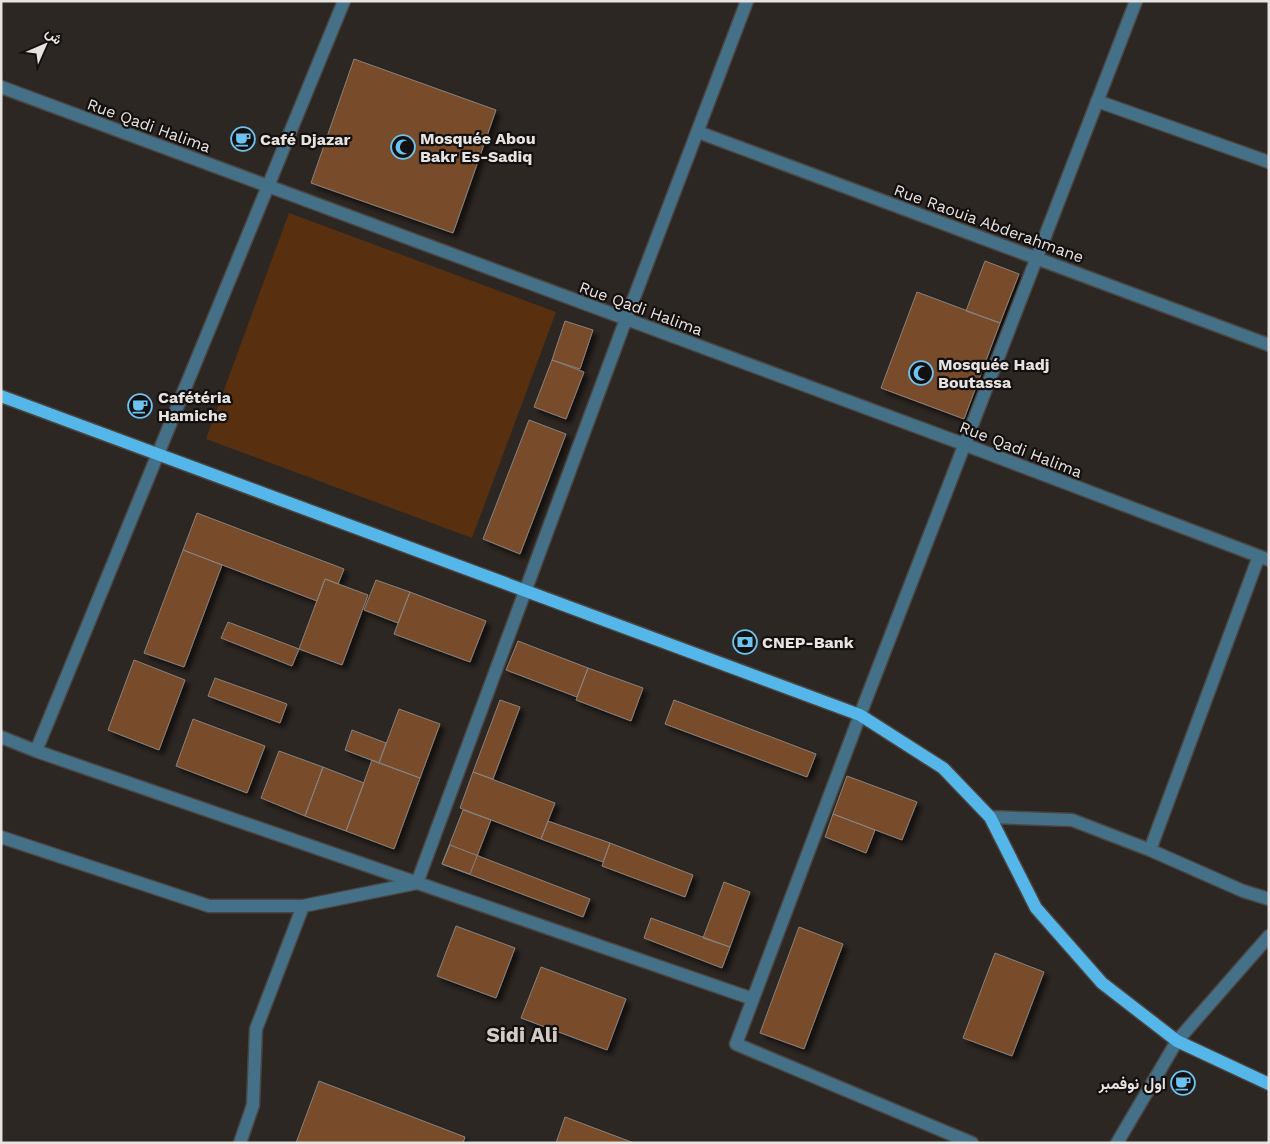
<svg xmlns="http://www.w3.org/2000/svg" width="1270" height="1144" font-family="'Work Sans',Vazirmatn,sans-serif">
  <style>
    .green { fill: #58300f }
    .building { fill: #784b2a; stroke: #89827d; filter: url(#shadow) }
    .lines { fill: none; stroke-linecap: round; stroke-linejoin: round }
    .street-casing { stroke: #4b4541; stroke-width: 15 }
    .primary-casing { stroke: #4b4541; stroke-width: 15 }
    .street { stroke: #447088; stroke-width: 12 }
    .primary { stroke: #55b6e9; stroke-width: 12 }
    .labels { text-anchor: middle; stroke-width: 4.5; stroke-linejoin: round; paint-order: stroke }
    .street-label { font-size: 16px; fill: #e7e3e1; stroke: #13100f }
    .poi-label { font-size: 16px; font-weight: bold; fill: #e7e3e1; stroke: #13100f; text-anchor: start }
    .district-label { font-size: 21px; font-weight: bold; fill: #d3cbc6; stroke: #13100f }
  </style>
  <defs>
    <filter id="shadow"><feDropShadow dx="4.5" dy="4.5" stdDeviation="2.5" flood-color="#0009"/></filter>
  </defs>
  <rect width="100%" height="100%" fill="#2d2723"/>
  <path class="green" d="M289 213 556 312 472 538 206 439Z"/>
  <path class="building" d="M354 59 496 110 453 233 311 183Z
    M985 261 1019 274 1000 323 966 311Z
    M917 292 1000 323 964 419 881 388Z
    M565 321 593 330 580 369 552 360Z
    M552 360 584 372 566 419 534 407Z
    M529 420 566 434 520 554 483 539Z
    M197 513 344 569 338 584 325 579 317 601 183 550Z
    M183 550 222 565 184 667 144 653Z
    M325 579 368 595 342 665 299 649Z
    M376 580 410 592 398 623 364 610Z
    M410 592 486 621 470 662 394 634Z
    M228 622 299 649 292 666 221 638Z
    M518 641 588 668 577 697 506 670Z
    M134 660 185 680 159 750 108 730Z
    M588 668 643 688 631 721 576 700Z
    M215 678 287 704 280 723 208 696Z
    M500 700 520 707 493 779 473 772Z
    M674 700 816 754 807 777 665 724Z
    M399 709 440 724 420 778 379 763Z
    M193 719 265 746 247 793 176 766Z
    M352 730 386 743 379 763 345 750Z
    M279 751 323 767 305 816 261 798Z
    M372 760 420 778 394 849 346 831Z
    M323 767 364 783 346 831 305 816Z
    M473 772 555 803 541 839 460 808Z
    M847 776 917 802 902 840 833 814Z
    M463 810 491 820 470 874 442 864Z
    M833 814 875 830 866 853 825 837Z
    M548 821 610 843 603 862 541 839Z
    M610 843 693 875 685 897 602 866Z
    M450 845 590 899 583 917 442 864Z
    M724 882 750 892 730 947 703 938Z
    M651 918 730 947 722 968 644 938Z
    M456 926 515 948 496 998 437 976Z
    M799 927 843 944 804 1049 760 1033Z
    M995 953 1044 972 1012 1056 963 1038Z
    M541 967 626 999 607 1050 521 1018Z
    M319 1081 465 1137 463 1143H296Z
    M565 1117 634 1143H556Z"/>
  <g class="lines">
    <g class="street-casing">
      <path id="street" d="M1 87 966 445 1269 560
        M1097 101 1269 162
        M698 132 1269 345
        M1 737 36 751 753 999
        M36 751 344 1
        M990 817 1072 820 1150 850 1243 891 1269 899
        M1 837 209 906H303L417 883 626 319 747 1
        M1150 850 1259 556
        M240 1143 253 1105 256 1029 303 906
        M972 1143 736 1044 860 715 1136 1
        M1117 1143 1177 1041 1269 936"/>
    </g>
    <g class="primary-casing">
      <path id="primary" d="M1 396 860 715 943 768 990 817 1036 908 1102 983 1177 1041 1269 1084"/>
    </g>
    <use href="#street" class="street"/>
    <use href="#primary" class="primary"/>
  </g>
  <defs>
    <g id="cafe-ring" transform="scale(1.25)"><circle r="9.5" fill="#13100f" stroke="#6cc3f2" stroke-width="1.5"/><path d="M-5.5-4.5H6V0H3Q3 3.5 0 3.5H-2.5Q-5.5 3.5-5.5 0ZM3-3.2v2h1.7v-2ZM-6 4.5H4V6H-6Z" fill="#6cc3f2"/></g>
    <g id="mosque-ring" transform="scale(1.25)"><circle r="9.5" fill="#13100f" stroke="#6cc3f2" stroke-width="1.5"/><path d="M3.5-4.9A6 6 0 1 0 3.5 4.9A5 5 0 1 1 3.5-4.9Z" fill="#6cc3f2"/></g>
    <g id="bank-ring" transform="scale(1.25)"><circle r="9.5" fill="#13100f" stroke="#6cc3f2" stroke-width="1.5"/><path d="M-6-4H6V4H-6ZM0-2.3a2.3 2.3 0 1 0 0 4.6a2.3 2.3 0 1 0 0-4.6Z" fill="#6cc3f2"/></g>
  </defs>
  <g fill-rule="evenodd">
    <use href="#cafe-ring" x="243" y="139"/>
    <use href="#mosque-ring" x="403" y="147"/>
    <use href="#mosque-ring" x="921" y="373"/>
    <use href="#cafe-ring" x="140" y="406"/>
    <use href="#bank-ring" x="745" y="642"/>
    <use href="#cafe-ring" x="1183" y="1083"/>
  </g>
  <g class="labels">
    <g class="street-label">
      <text transform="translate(149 125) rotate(20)" y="6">Rue Qadi Halima</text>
      <text transform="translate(989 223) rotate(20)" y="6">Rue Raouia Abderahmane</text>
      <text transform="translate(641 308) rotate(20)" y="6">Rue Qadi Halima</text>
      <text transform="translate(1021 449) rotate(21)" y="6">Rue Qadi Halima</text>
    </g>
    <g class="poi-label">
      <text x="420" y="144">Mosquée Abou<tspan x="420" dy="18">Bakr Es-Sadiq</tspan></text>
      <text x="260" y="145">Café Djazar</text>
      <text x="938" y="370">Mosquée Hadj<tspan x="938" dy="18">Boutassa</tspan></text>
      <text x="158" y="403">Cafétéria<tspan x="158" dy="18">Hamiche</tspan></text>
      <text x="762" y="648">CNEP-Bank</text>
      <text x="1166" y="1089" text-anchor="end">اول نوفمبر</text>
    </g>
    <g class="district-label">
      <text x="522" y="1042">Sidi Ali</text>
    </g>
  </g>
  <rect width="1270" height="1144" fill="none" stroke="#e7e3e1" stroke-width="5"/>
  <g transform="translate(45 45) rotate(45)" stroke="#13100f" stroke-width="4" paint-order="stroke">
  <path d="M0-4L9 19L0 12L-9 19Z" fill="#e7e3e1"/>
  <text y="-8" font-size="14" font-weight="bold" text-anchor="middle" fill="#e7e3e1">ش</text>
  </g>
</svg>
